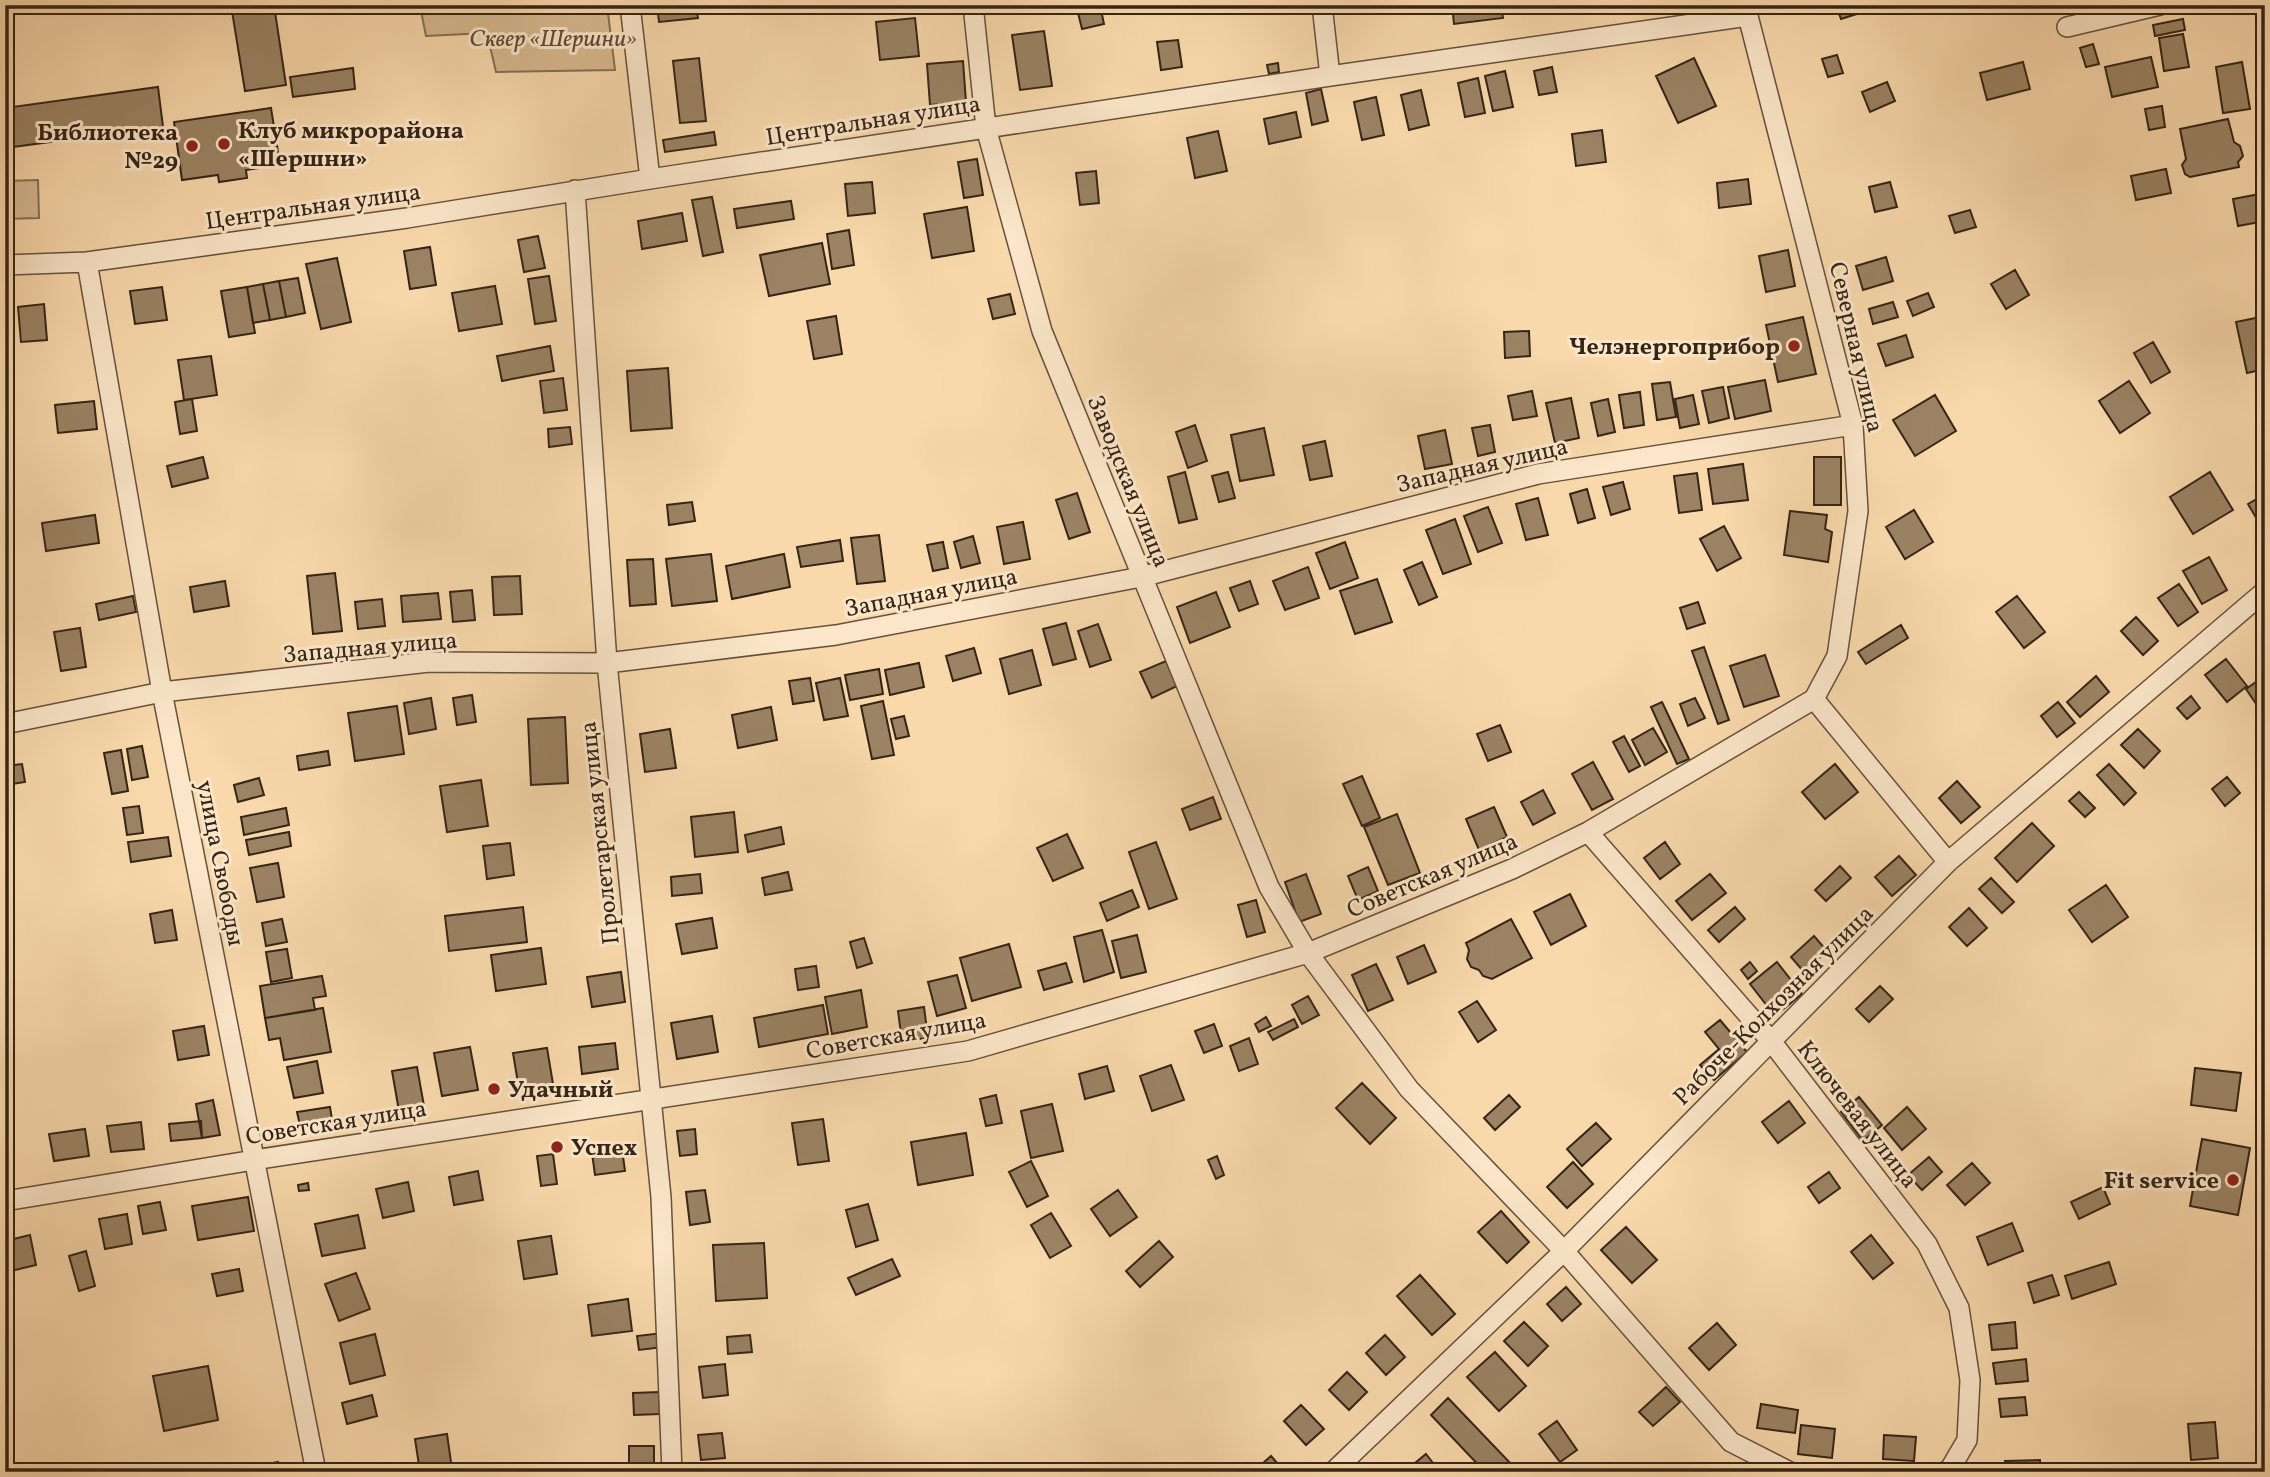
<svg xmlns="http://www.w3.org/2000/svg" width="2270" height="1477" font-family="Vollkorn,serif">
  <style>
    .green { fill: #d8ba92; stroke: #867054; stroke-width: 2 }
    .building { fill: #9b8364; stroke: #352516; stroke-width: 2 }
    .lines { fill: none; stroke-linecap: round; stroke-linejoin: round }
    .minor-casing { stroke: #66523c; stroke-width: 22 }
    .minor { stroke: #fbe6c9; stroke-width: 19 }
    .poi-dot { fill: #8f2418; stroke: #fbe6c9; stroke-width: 2.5 }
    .labels { text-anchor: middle; stroke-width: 6; stroke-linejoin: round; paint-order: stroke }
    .park-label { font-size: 24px; font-style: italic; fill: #5e4a35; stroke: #fbe6c9 }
    .street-label { font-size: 24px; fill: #352516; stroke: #fbe6c9 }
    .poi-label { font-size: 24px; font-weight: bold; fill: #352516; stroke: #fbe6c9; text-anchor: start }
  </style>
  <rect width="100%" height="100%" fill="#f9d9ac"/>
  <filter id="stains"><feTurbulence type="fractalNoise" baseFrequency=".00286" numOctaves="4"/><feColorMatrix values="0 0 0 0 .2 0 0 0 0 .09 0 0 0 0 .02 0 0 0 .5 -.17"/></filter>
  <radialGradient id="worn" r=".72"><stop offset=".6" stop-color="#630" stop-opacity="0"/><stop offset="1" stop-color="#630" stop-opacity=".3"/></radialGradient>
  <path class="green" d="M482 5H607L615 70 496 72 487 33 426 36 421 11 481 8Z
    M38 180 39 218 5 219V181Z"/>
  <path class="building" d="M231 5H274L286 85 245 91Z
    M657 5H696L698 18 659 22Z
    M1076 5H1100L1104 24 1082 29Z
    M1267 5H1300V6L1267 11Z
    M1452 5H1501L1503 18 1454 24Z
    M1836 5H1861L1863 12 1841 19Z
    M915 18 919 56 880 60 876 22Z
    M2183 19 2185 30 2155 36 2153 25Z
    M1044 31 1052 86 1020 90 1012 35Z
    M2183 34 2189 67 2164 71 2159 38Z
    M1178 40 1182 67 1161 70 1157 42Z
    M2093 44 2099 64 2086 67 2080 48Z
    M1837 55 1843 73 1828 77 1822 59Z
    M2151 57 2158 87 2112 97 2105 67Z
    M699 58 706 121 680 123 673 61Z
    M1694 58 1716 106 1678 123 1656 76Z
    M963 61 966 102 930 105 927 64Z
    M2023 62 2030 89 1987 100 1980 73Z
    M2242 62 2250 109 2223 113 2216 67Z
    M1278 63 1279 72 1269 74 1267 65Z
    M1552 67 1557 92 1539 95 1534 71Z
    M353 68 355 89 293 97 290 77Z
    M1505 71 1513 107 1493 111 1485 76Z
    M1478 78 1485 113 1465 117 1458 83Z
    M1887 82 1895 101 1870 112 1862 92Z
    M158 87 163 127 5 148V108Z
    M1321 89 1328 121 1312 125 1306 93Z
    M1421 90 1429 125 1409 130 1401 95Z
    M1376 97 1384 135 1362 140 1354 102Z
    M2162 106 2165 127 2149 130 2145 109Z
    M271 108 280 165 246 170 247 178 219 182 218 175 182 180 174 122Z
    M1296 112 1301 137 1269 144 1264 119Z
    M2228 119 2234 142 2240 146 2243 156 2238 162 2239 167 2190 177 2185 174 2182 165 2186 159 2180 129Z
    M1602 130 1606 162 1576 166 1572 134Z
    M1218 131 1227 171 1195 178 1187 138Z
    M714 132 716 145 665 152 663 140Z
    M977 159 983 195 964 198 958 162Z
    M2166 169 2171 193 2136 200 2131 176Z
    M1096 171 1099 203 1080 205 1076 173Z
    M1748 179 1751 204 1719 208 1717 183Z
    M872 182 875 213 848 216 845 184Z
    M1890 182 1897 207 1875 212 1869 187Z
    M2265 193V221L2238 226 2233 199Z
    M712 197 723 252 703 256 692 200Z
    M791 201 794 219 737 228 734 209Z
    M967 207 974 251 932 258 924 214Z
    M1970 210 1976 227 1955 233 1949 216Z
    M682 213 687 241 642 249 638 221Z
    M849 230 854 265 832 269 827 234Z
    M538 236 545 268 524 272 518 240Z
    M822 243 830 284 769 296 760 255Z
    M430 247 436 285 410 289 404 251Z
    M1788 250 1795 286 1766 292 1759 256Z
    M1886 257 1893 281 1863 290 1856 266Z
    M2265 257V293L2264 294 2257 258Z
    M337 258 351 322 321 329 306 264Z
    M2015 270 2029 295 2006 309 1991 284Z
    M549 276 556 321 535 324 528 279Z
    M298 278 305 313 286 317 279 281Z
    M279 281 286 317 270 320 263 284Z
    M263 284 270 320 253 323 247 287Z
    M495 286 502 324 459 331 452 293Z
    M162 287 167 320 135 324 130 291Z
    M247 287 255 333 229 337 221 291Z
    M1928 293 1934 307 1913 316 1907 301Z
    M1010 294 1015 314 993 319 988 299Z
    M1893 302 1898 317 1873 324 1869 309Z
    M44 304 47 340 21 342 18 307Z
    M836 316 842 354 814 359 807 321Z
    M2265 316V369L2247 373 2236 322Z
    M1803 317 1816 374 1778 382 1766 325Z
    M1529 331 1530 356 1505 358 1504 332Z
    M1906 335 1913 357 1886 366 1878 344Z
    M2153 342 2170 372 2151 383 2134 353Z
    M550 346 554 371 502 381 497 356Z
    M211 356 217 395 184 400 178 360Z
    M668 368 672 428 631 431 627 371Z
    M563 378 567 410 544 413 540 381Z
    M1765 380 1771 411 1735 419 1728 387Z
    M2129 381 2150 413 2120 433 2099 401Z
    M1670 382 1676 417 1657 420 1652 384Z
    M1723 387 1729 418 1709 423 1702 391Z
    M1532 391 1537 416 1513 420 1508 396Z
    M1640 392 1644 425 1624 428 1619 395Z
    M1693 395 1699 424 1680 428 1675 399Z
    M1935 395 1956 431 1915 456 1893 420Z
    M1571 398 1579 438 1555 443 1546 403Z
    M192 399 197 431 180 434 175 402Z
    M1608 399 1615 432 1598 436 1591 403Z
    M94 401 97 429 58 433 55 405Z
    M1195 425 1207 461 1188 468 1176 432Z
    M1490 425 1495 452 1478 456 1472 428Z
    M570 427 572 444 549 447 548 429Z
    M1264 428 1274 475 1240 481 1231 435Z
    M1445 430 1452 464 1425 469 1418 436Z
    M1325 441 1332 476 1310 480 1303 446Z
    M203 457 208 478 172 487 167 466Z
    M1814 457H1841V505H1814Z
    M1743 464 1748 500 1713 504 1708 469Z
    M1185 472 1197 519 1179 523 1168 477Z
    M1228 472 1235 498 1219 502 1212 476Z
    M2210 472 2233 510 2193 534 2170 497Z
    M1697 473 1702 510 1679 513 1674 476Z
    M1623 482 1630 509 1611 515 1603 487Z
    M1587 489 1595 518 1578 523 1570 494Z
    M1077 493 1090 532 1069 539 1056 500Z
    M2265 494V533L2248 504Z
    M1538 498 1548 535 1526 540 1516 504Z
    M692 502 695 521 669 525 667 505Z
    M1488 507 1502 543 1478 552 1464 516Z
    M1914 510 1933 542 1905 559 1886 527Z
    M1790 511 1827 515 1825 529 1832 532 1828 562 1784 555Z
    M95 515 99 543 46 551 42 523Z
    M1455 519 1471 564 1443 574 1426 530Z
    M1023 522 1030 559 1004 564 997 527Z
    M1724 526 1741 558 1717 571 1700 539Z
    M879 535 885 581 857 584 851 538Z
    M973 536 980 563 961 568 954 542Z
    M840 540 843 561 801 567 797 547Z
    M943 542 948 568 933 571 927 545Z
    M1345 542 1358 578 1330 589 1316 553Z
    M711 554 717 601 672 606 666 559Z
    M784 554 790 587 732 599 726 566Z
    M2209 557 2227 590 2202 604 2183 571Z
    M653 559 656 604 630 606 627 560Z
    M1422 562 1437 597 1419 605 1404 570Z
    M1308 567 1319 598 1285 610 1273 581Z
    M335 573 342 631 313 634 307 576Z
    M520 576 522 614 494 615 492 577Z
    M1377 579 1392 622 1355 634 1340 591Z
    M225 581 229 606 194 612 190 587Z
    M1250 581 1258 604 1239 611 1230 588Z
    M2179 584 2198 612 2178 626 2158 598Z
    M472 590 475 620 453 622 450 592Z
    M1216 592 1230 627 1190 643 1177 607Z
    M438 593 441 619 403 622 401 596Z
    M133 596 136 612 99 620 96 604Z
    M2017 596 2045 632 2024 648 1996 612Z
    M382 599 385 626 358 629 355 602Z
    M1698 602 1705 623 1687 629 1680 608Z
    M2136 617 2158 641 2143 655 2121 631Z
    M1066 623 1076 659 1053 665 1043 629Z
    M1098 624 1111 660 1090 667 1078 631Z
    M1901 625 1908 638 1866 664 1858 652Z
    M80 628 86 667 61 671 54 632Z
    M1704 647 1729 720 1718 724 1692 651Z
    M974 648 981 673 953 681 946 656Z
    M1032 650 1041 685 1009 694 1000 659Z
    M1765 655 1779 696 1744 707 1730 666Z
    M2226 659 2247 686 2227 702 2205 675Z
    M1166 661 1177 686 1152 698 1140 672Z
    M919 663 924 687 890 695 885 670Z
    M879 669 883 694 850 700 845 675Z
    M2265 669V685L2258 674Z
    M2096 676 2109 692 2080 717 2067 702Z
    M810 678 814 701 793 704 789 681Z
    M840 678 848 716 824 720 816 683Z
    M2256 682 2265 695V717L2246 689Z
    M472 695 476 722 457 725 453 698Z
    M2191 696 2200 708 2187 719 2177 708Z
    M431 698 436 729 409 734 404 703Z
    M1695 698 1705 718 1688 726 1680 704Z
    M883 701 894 755 872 759 861 706Z
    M1662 702 1689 759 1677 764 1651 707Z
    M2058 702 2075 723 2057 737 2041 716Z
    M397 706 404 754 355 761 348 713Z
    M771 707 777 740 738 748 732 715Z
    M904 716 909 736 896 739 891 719Z
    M565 717 568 783 531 785 528 719Z
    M1500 725 1511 752 1488 761 1477 734Z
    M1653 728 1667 752 1645 765 1632 740Z
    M670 729 676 768 645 772 640 734Z
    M2138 729 2160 751 2144 768 2121 745Z
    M1624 736 1640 766 1629 772 1613 742Z
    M142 746 148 777 132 780 127 749Z
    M121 750 128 791 112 794 104 753Z
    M328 751 330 765 299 770 297 756Z
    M1593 762 1613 799 1592 810 1572 774Z
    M22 764 25 782 5 785V766Z
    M1835 764 1858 792 1825 819 1802 792Z
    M2109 764 2136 793 2124 805 2097 775Z
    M1362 776 1380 818 1362 826 1343 784Z
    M2227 777 2240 793 2225 806 2212 789Z
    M259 778 264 795 238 802 234 785Z
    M481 780 488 826 447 832 440 786Z
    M1957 781 1980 807 1961 823 1939 798Z
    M1543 790 1555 813 1533 825 1521 802Z
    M2079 792 2095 808 2085 817 2069 801Z
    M1213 797 1221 819 1190 830 1182 809Z
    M139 806 143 833 127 835 123 808Z
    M1494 807 1507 837 1479 850 1466 819Z
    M286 808 289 825 244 835 241 817Z
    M734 812 738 852 695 857 691 817Z
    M1397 814 1420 873 1388 885 1364 827Z
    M2032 823 2054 846 2017 882 1995 858Z
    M781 827 784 844 748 852 745 835Z
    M289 832 291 846 249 855 246 840Z
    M1067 834 1083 868 1053 881 1037 848Z
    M168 837 171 856 131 862 128 842Z
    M1156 842 1177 899 1149 909 1129 852Z
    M1665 842 1680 864 1660 879 1644 858Z
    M510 843 514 875 487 879 483 846Z
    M1899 856 1916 875 1892 896 1875 877Z
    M278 863 284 897 257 902 250 868Z
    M1840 866 1851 878 1826 901 1815 890Z
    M1368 867 1378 891 1358 900 1348 876Z
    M788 872 792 890 765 895 762 878Z
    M700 874 702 893 672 896 671 877Z
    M1306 874 1321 914 1299 922 1285 882Z
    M1710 874 1726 893 1692 920 1676 901Z
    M1991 878 2014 902 2002 913 1979 889Z
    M2106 885 2128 917 2092 942 2069 910Z
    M1132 890 1139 907 1107 921 1100 903Z
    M1570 894 1586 926 1551 945 1534 912Z
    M1256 900 1265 932 1247 937 1238 905Z
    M523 907 527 942 449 951 445 916Z
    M1735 907 1745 919 1719 942 1708 930Z
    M1969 908 1987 928 1967 946 1949 927Z
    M172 910 177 940 155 943 150 914Z
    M712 918 717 948 682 954 676 924Z
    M282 919 287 942 266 946 262 923Z
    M1511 919 1532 958 1492 979 1483 976 1479 970 1471 967 1467 959 1469 950 1466 943Z
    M1102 930 1114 972 1084 982 1074 937Z
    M1137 935 1146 972 1121 978 1112 941Z
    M1814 936 1827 951 1804 972 1791 957Z
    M864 938 872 963 857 968 850 942Z
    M1009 944 1021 987 972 1001 960 958Z
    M1424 945 1436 972 1408 984 1397 957Z
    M541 948 546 984 496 991 491 955Z
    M287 949 292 978 271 982 266 952Z
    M1750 962 1757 971 1748 979 1741 970Z
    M1777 962 1802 994 1775 1016 1750 984Z
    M1066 963 1072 982 1044 990 1038 971Z
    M1376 964 1393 1000 1368 1011 1352 975Z
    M816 966 819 987 798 990 795 969Z
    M621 972 625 1002 592 1007 587 977Z
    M957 975 966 1008 937 1016 928 982Z
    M322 976 326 996 313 998 315 1010 265 1018 260 986Z
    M1880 986 1893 999 1869 1022 1856 1009Z
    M861 990 867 1027 832 1034 825 997Z
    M1308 996 1319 1015 1302 1024 1292 1005Z
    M1477 1001 1496 1030 1478 1042 1459 1012Z
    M823 1005 828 1034 759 1047 754 1018Z
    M924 1007 928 1038 902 1041 898 1011Z
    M323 1008 331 1052 284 1060 280 1038 269 1040 265 1018Z
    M712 1016 718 1052 677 1059 671 1023Z
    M1266 1017 1271 1026 1259 1032 1255 1024Z
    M1294 1019 1298 1027 1273 1040 1268 1032Z
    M1720 1020 1747 1052 1714 1080 1700 1065 1719 1049 1705 1032Z
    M1214 1024 1222 1046 1204 1053 1195 1031Z
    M204 1026 209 1055 178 1060 173 1031Z
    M1249 1038 1258 1064 1239 1071 1230 1046Z
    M615 1043 618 1069 582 1074 579 1047Z
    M470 1047 478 1090 442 1096 434 1053Z
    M547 1048 553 1084 519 1089 513 1053Z
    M317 1061 323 1093 294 1098 287 1067Z
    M1171 1065 1184 1100 1152 1111 1140 1076Z
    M1107 1066 1114 1091 1085 1099 1079 1074Z
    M417 1067 424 1106 399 1111 392 1071Z
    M2195 1068 2241 1073 2236 1111 2191 1105Z
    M1362 1083 1396 1118 1370 1144 1336 1108Z
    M996 1095 1002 1123 986 1126 980 1099Z
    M1509 1095 1520 1107 1495 1130 1484 1118Z
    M1859 1097 1882 1125 1863 1141 1841 1112Z
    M213 1100 220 1135 202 1138 196 1104Z
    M1789 1101 1805 1123 1778 1143 1762 1122Z
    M1052 1104 1063 1151 1031 1158 1021 1111Z
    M330 1107 332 1120 300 1125 297 1112Z
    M1907 1107 1926 1129 1902 1150 1884 1128Z
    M823 1119 829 1161 798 1165 792 1123Z
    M201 1121 202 1138 171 1141 169 1124Z
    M141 1122 144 1149 111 1152 107 1126Z
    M1596 1123 1611 1139 1582 1166 1567 1149Z
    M85 1129 89 1156 54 1161 49 1134Z
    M695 1129 697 1154 680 1156 677 1131Z
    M966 1133 973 1175 918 1185 911 1142Z
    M2202 1139 2250 1148 2238 1215 2190 1206Z
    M622 1149 625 1171 595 1175 592 1153Z
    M553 1154 557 1184 541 1186 537 1156Z
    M1217 1156 1224 1175 1216 1179 1208 1160Z
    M1929 1157 1942 1172 1922 1190 1908 1175Z
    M1031 1161 1048 1196 1027 1207 1009 1172Z
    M1573 1162 1593 1184 1567 1208 1547 1187Z
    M1972 1163 1990 1183 1965 1205 1947 1185Z
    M478 1171 483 1200 454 1205 449 1177Z
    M1829 1172 1840 1188 1819 1203 1808 1187Z
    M408 1182 414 1211 383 1218 376 1189Z
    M308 1183 309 1190 299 1191 298 1185Z
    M2103 1187 2110 1204 2079 1219 2071 1202Z
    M705 1190 710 1222 690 1225 686 1192Z
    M1118 1190 1137 1217 1110 1236 1091 1209Z
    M248 1197 254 1231 198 1240 192 1206Z
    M160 1202 166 1230 143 1234 138 1206Z
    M868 1204 878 1240 856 1247 846 1210Z
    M1501 1211 1529 1242 1507 1263 1478 1232Z
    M1051 1213 1071 1246 1050 1258 1031 1225Z
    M127 1214 132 1244 105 1249 99 1219Z
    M358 1215 365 1248 322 1256 315 1224Z
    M2012 1223 2023 1251 1988 1265 1977 1237Z
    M1626 1227 1657 1260 1632 1283 1601 1250Z
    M30 1235 36 1265 11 1271 5 1241Z
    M1871 1235 1893 1263 1873 1279 1851 1252Z
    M551 1236 557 1274 524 1279 518 1241Z
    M1159 1241 1173 1257 1140 1287 1126 1271Z
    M764 1243 767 1298 716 1301 713 1245Z
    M86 1251 95 1286 79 1291 69 1256Z
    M892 1259 900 1276 856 1295 848 1278Z
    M2109 1262 2116 1284 2072 1299 2065 1276Z
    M239 1269 243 1291 217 1296 212 1274Z
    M356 1273 370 1309 339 1321 325 1284Z
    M1420 1275 1455 1314 1432 1335 1397 1296Z
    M2052 1275 2059 1295 2034 1303 2028 1283Z
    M1566 1287 1581 1304 1562 1321 1547 1304Z
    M628 1299 632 1331 592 1336 588 1305Z
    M1524 1322 1548 1346 1528 1366 1504 1341Z
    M2015 1322 2017 1348 1992 1350 1989 1325Z
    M1717 1323 1736 1345 1709 1370 1689 1348Z
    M662 1333 664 1347 639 1350 637 1336Z
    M375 1334 385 1375 350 1384 340 1343Z
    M750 1335 752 1352 728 1354 727 1337Z
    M1385 1335 1405 1357 1386 1375 1366 1353Z
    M1495 1352 1526 1386 1499 1411 1467 1377Z
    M2026 1359 2028 1381 1996 1384 1993 1363Z
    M725 1364 728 1395 703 1398 699 1367Z
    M208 1366 218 1420 164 1431 153 1376Z
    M1347 1372 1367 1392 1349 1410 1329 1390Z
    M1666 1387 1680 1402 1653 1426 1639 1412Z
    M659 1392 660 1414 634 1415 633 1393Z
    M372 1395 377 1416 347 1424 342 1403Z
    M2025 1397 2027 1415 2001 1417 1999 1399Z
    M1448 1398 1513 1466 1507 1472H1485L1431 1415Z
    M1761 1404 1798 1410 1795 1433 1757 1428Z
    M1301 1405 1324 1429 1306 1445 1284 1421Z
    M1557 1421 1577 1450 1560 1462 1539 1434Z
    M2215 1422 2218 1458 2191 1460 2188 1424Z
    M1801 1425 1835 1429 1832 1458 1798 1454Z
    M722 1433 725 1458 701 1460 698 1435Z
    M447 1434 452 1469 420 1472 415 1439Z
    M1884 1435 1916 1437 1914 1461 1883 1459Z
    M629 1446H654V1472H629Z
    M1426 1454 1440 1472H1404Z
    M1271 1456 1285 1472H1253Z
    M2040 1460V1472H2006L2005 1461Z
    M278 1462 280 1472H244L243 1469Z"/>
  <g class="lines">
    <g class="minor-casing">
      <path id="minor" d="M630 5 650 179
        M973 5 986 128 1042 331 1269 887 1308 953 1409 1089 1564 1251 1731 1442 1790 1472
        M1322 5 1330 76
        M1748 5V16L1853 425 1858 511 1837 656 1814 699 1948 862
        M2067 27 2160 5
        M575 190 607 663 661 1197 672 1472
        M87 262 162 692 316 1472
        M5 265 87 262 407 218 650 179 1330 76 1748 16
        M5 724 162 692 429 662 607 663 836 635 1141 577 1538 474 1853 425
        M1588 832 1771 1041 1927 1244 1959 1308 1970 1380 1967 1440 1950 1469 1945 1472
        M5 1201 254 1160 968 1051 1308 953 1512 869 1588 832 1814 699
        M1333 1472 1564 1251 1948 862 2265 591"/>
    </g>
    <use href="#minor" class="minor"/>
  </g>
  <g class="poi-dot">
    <circle cx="224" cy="144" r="7"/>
    <circle cx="192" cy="146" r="7"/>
    <circle cx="1794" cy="346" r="7"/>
    <circle cx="494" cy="1089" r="7"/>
    <circle cx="557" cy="1147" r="7"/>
    <circle cx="2233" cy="1180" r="7"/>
  </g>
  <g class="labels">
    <g class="park-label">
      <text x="553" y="46">Сквер «Шершни»</text>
    </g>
    <g class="street-label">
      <text transform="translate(873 120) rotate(-9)" y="8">Центральная улица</text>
      <text transform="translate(313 206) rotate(-8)" y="8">Центральная улица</text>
      <text transform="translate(1857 347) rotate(77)" y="8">Северная улица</text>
      <text transform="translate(1482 465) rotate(-13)" y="8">Западная улица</text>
      <text transform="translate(1129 481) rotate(68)" y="8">Заводская улица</text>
      <text transform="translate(931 592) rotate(-11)" y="8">Западная улица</text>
      <text transform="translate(370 647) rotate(-5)" y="8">Западная улица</text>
      <text transform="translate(599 833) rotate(-96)" y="8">Пролетарская улица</text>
      <text transform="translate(221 863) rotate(79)" y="8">улица Свободы</text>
      <text transform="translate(1432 875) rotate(-23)" y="8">Советская улица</text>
      <text transform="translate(1773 1005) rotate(-45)" y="8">Рабоче-Колхозная улица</text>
      <text transform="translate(896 1035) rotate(-10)" y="8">Советская улица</text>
      <text transform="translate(1858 1114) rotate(52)" y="8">Ключевая улица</text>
      <text transform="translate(336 1122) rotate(-9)" y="8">Советская улица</text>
    </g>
    <g class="poi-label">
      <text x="238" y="138">Клуб микрорайона<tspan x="238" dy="28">«Шершни»</tspan></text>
      <text x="178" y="140" text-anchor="end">Библиотека<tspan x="178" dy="28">№29</tspan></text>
      <text x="1780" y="354" text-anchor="end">Челэнергоприбор</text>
      <text x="508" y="1097">Удачный</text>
      <text x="571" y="1155">Успех</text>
      <text x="2219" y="1188" text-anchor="end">Fit service</text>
    </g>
  </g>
  <rect width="2270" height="1477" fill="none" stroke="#f9d9ac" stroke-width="28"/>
  <rect x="7" y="7" width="2256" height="1463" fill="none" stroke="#352516" stroke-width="3.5"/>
  <rect x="14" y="14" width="2242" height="1449" fill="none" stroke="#352516" stroke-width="2"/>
  <rect width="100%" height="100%" filter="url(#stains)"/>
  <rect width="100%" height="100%" fill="url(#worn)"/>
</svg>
